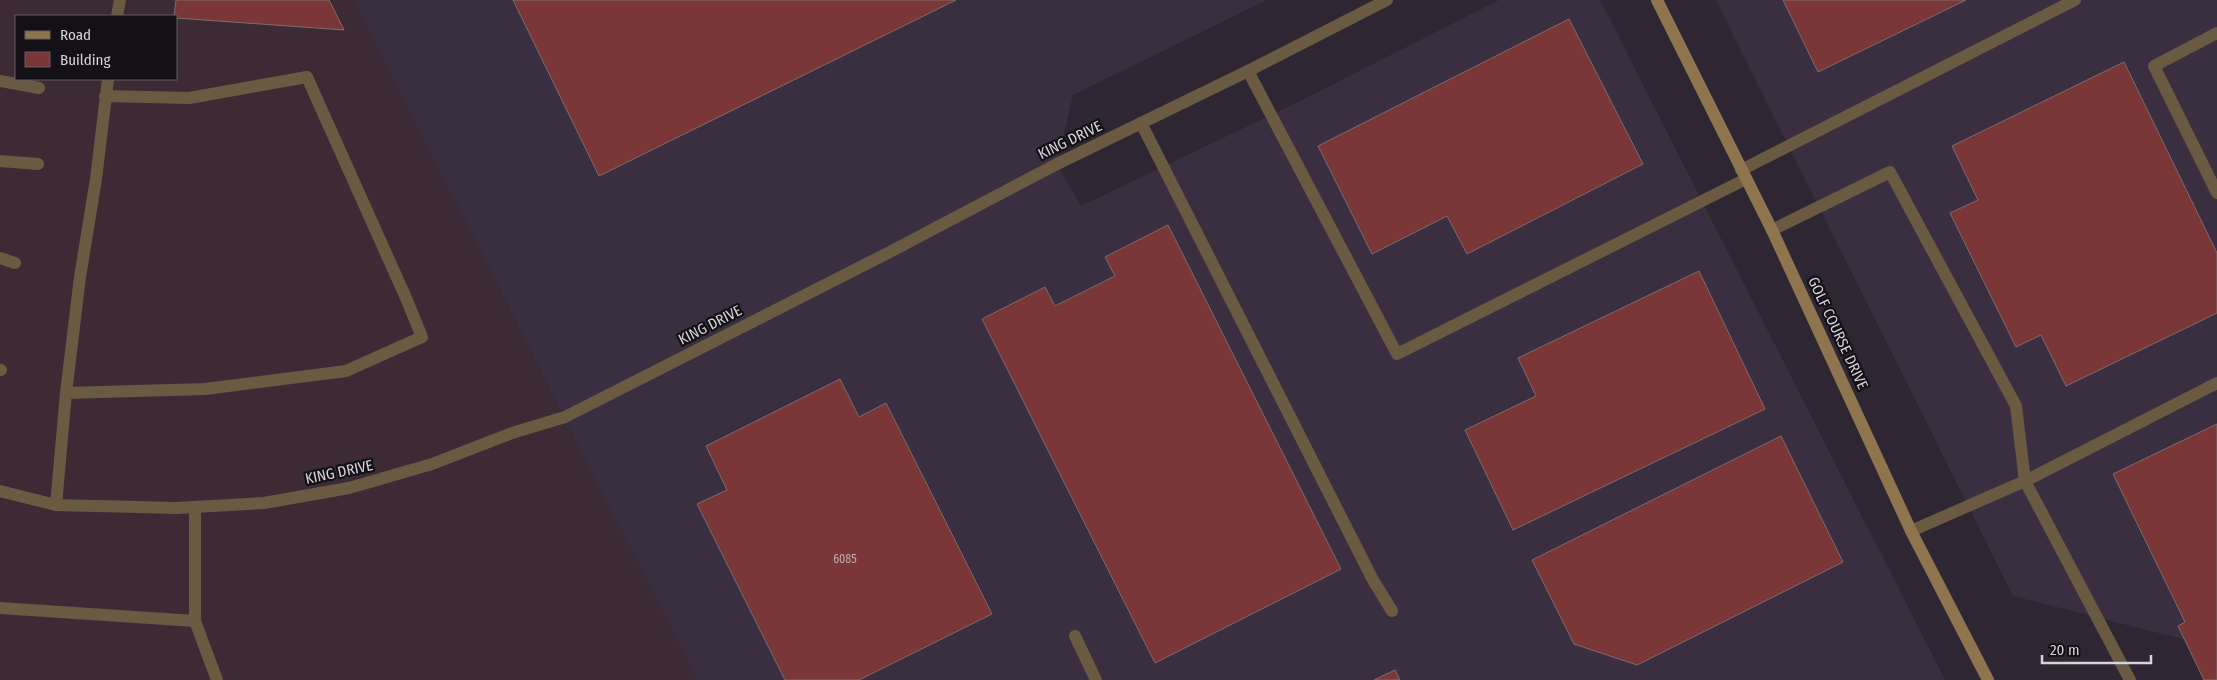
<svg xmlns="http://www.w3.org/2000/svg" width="2217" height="680" font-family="'Fira Sans Condensed',sans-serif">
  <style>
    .commercial { fill: #3c2b35; fill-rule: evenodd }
    .built { fill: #3a2f40 }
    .building { fill: #7b3737; stroke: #7f6c6b }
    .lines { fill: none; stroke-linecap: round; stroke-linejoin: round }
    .lane { stroke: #6b5a42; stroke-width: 12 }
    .street { stroke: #6b5a42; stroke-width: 12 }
    .secondary { stroke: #8f754e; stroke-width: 12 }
    .labels { text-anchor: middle; stroke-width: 4.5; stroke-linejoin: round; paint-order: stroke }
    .number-label { font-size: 12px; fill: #c0acb1 }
    .street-label { font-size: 15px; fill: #d7d3da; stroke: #141116 }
  </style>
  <rect width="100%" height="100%" fill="#2e2632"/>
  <path class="commercial" d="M0 0H353L697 680H0ZM16 16H176V79H16Z"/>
  <path class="built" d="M353 0H1267L1073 95 1057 164 1081 206 1300 101 1499 0H1600L1945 680H697Z
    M1716 0H2217V648L2013 596Z"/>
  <path class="building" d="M176 0H329L344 30 176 18 174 16Z
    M513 0H956L599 176Z
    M1783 0H1966L1818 72Z
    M1569 19 1643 164 1467 254 1447 216 1372 254 1318 146Z
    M2124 62 2217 253V313L2066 386 2041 335 2016 347 1950 213 1978 200 1952 146Z
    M1168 225 1341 569 1155 663 982 319 1045 287 1055 306 1115 276 1105 257Z
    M1699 271 1765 409 1513 530 1465 430 1536 396 1518 358Z
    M840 379 859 417 886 403 992 614 859 680H785L697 504 727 490 706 446Z
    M2217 424V680H2204L2178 626 2185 622 2113 474Z
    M1781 436 1843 562 1637 665 1574 644 1532 560Z
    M1395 670 1400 680H1374Z"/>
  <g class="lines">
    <path class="lane" d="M117 16 120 0
      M2217 33 2154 66 2217 193
      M1248 71 1397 354 1746 179
      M0 81 39 88
      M1141 123 1373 580 1392 611
      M0 161 38 164
      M1741 170 2075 0
      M1772 230 1890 172 2016 406 2025 481 1911 531
      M0 258 15 263
      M0 370H1
      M66 393 80 277 96 179 108 79
      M56 505 66 393 205 389 346 371 422 337 406 298 307 77 189 98 105 96
      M195 507V621L217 680
      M0 608 195 621
      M1075 636 1096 680
      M2130 680 2025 481 2217 383"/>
    <path class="street" d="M0 491 56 505 177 508 264 503 349 488 432 464 512 433 565 417 884 255 1057 164 1248 71 1387 0"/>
    <path class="secondary" d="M1657 0 1772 230 1911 531 1988 680"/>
  </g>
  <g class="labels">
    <g class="number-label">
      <text x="845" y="563">6085</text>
    </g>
    <g class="street-label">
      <text transform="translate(1070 140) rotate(-26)" y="5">KING DRIVE</text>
      <text transform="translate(710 325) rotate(-27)" y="5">KING DRIVE</text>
      <text transform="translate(1838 333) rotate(65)" y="5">GOLF COURSE DRIVE</text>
      <text transform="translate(339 472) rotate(-12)" y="5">KING DRIVE</text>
    </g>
  </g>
  <rect x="15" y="15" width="162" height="65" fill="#141116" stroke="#625f64"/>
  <rect x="25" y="31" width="25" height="8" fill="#8f754e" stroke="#625f64"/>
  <text x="60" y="40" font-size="15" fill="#d7d3da">Road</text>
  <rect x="25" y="52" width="25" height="15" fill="#7b3737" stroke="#625f64"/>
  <text x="60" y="65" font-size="15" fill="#d7d3da">Building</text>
  <path d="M2042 655v8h109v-8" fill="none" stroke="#d7d3da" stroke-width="2.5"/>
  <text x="2050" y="655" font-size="15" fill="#d7d3da" stroke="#141116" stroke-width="4" paint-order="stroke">20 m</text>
</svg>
